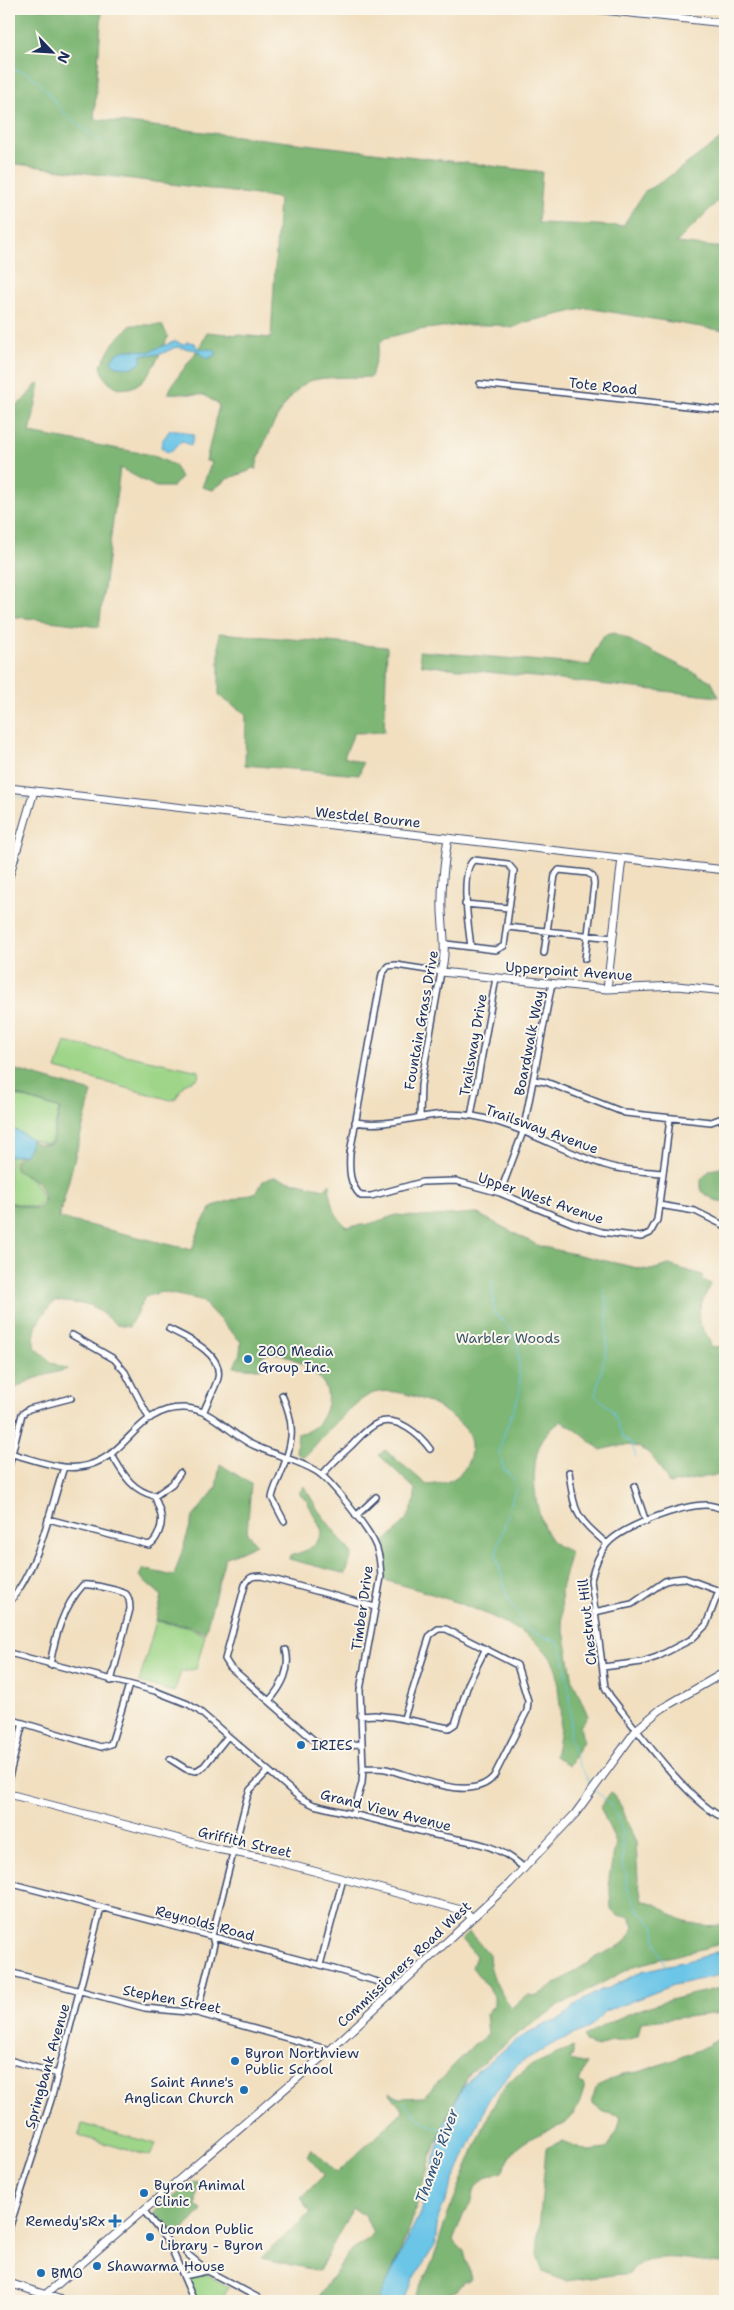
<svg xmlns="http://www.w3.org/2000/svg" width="734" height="2310" font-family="'Shantell Sans',sans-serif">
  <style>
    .green { fill: #9ed588; stroke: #5c8273 }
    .forest { fill: #7eb674; stroke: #4c7269 }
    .water { fill: #6ac5e7; stroke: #427aa2 }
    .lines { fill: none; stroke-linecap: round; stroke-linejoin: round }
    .stream { stroke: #6ac5e7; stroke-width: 1 }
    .street-casing { stroke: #3b496d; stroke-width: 8 }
    .secondary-casing { stroke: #3b496d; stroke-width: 9 }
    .street { stroke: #fff; stroke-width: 5 }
    .secondary { stroke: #fff; stroke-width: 7 }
    .poi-dot { fill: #1f6fb2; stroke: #fbf7ec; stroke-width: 2 }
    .labels { text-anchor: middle; stroke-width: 4; stroke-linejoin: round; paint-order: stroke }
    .street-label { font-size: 14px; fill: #1b2f5e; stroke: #fbf7ec }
    .park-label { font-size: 14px; fill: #3c5868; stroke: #fbf7ec }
    .poi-label { font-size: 14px; fill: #1b2f5e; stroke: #fbf7ec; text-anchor: start }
    .water-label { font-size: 15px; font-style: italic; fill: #2f5480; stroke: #fbf7ec }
  </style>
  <rect width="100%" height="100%" fill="#fbf7ec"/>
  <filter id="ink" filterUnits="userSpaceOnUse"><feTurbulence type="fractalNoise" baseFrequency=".02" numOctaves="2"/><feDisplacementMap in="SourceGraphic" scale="10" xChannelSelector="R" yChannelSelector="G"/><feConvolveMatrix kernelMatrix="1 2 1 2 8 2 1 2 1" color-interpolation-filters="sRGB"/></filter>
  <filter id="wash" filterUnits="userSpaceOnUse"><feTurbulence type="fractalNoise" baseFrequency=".0096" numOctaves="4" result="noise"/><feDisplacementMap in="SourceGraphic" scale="20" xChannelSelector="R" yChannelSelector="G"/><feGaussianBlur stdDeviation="1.12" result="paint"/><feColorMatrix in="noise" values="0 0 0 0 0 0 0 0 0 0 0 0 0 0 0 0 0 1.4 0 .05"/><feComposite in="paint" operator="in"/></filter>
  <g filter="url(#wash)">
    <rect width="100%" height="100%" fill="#f1dfc0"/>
    <path class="green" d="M65 1042 199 1071 198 1078 184 1084 176 1098 171 1100 56 1069Z
      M9 1093 59 1109 51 1142 46 1144 30 1139 13 1163 17 1171C34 1179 37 1182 43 1200L35 1208 9 1202Z
      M156 1621 187 1627 205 1635 196 1669 181 1672 174 1692 139 1682Z
      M82 2124 156 2144 150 2156 79 2136Z
      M200 2274H206L229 2287 221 2301H197L189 2280 194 2275Z"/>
    <path class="forest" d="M9 9 102 10 94 119 542 172 538 223 623 226 645 191 663 181 725 136V194L676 243 725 248V331L587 308 526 322 512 328 498 325H461L417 330 385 338 380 343 371 377C353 378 331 376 313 380 288 386 260 446 256 469L251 468 249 471 227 479 213 490 202 487 212 462 206 461 219 405 204 395 168 393C179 371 198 355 207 332L271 338 279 198 9 163Z
      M131 325H162L168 337C159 355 145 394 119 388 107 385 103 376 101 365L114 342Z
      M40 384 30 433 152 455 174 465 181 477 173 487H156L120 468 99 627 9 616V409L23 401 36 385Z
      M219 633 387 647 384 732 354 733 344 757 363 763 359 775 245 765 246 714 219 696Z
      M615 633 711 681 719 697 422 665 419 651 590 665C596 650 597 634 615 633Z
      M9 1068 92 1092 59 1218 192 1250 201 1224 213 1206 257 1192 263 1181 274 1177 324 1189 330 1183C329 1204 333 1212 346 1227L369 1224 396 1215 421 1217 476 1213 539 1246 642 1269 651 1270 669 1265 702 1275V1280L711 1284C706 1295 693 1313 701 1326 706 1334 709 1337 711 1347L725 1346V1477L716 1475 669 1484C651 1449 641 1438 601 1450L575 1429 561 1421C555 1426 548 1431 544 1437 527 1460 534 1523 554 1543 558 1547 566 1549 571 1552L561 1589 562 1620 573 1681 588 1716 580 1726 583 1741 569 1766 555 1756C561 1730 562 1715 558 1688 558 1682 558 1675 556 1669 542 1623 427 1592 384 1580V1558L380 1546C397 1531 417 1514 415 1489L379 1455 385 1450 427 1485C435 1484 445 1484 453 1479 469 1471 477 1446 466 1430 449 1408 402 1385 374 1393 354 1399 320 1441 304 1457L296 1453 298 1433C317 1433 330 1410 327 1392 325 1376 288 1352 273 1353 270 1353 265 1355 262 1356L261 1369 234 1367 240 1353 241 1342 201 1300 162 1292 145 1297 129 1327 117 1325 91 1305 55 1301C40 1317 34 1324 34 1346L52 1363 68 1369C47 1375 24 1379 9 1394 9 1371 16 1361 9 1338V1203L36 1209 45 1200 39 1183 18 1170 15 1163 31 1140C36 1145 45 1146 52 1143L60 1109 9 1092Z
      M725 1167V1202L714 1200 701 1191V1180L710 1170Z
      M220 1464 251 1484 247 1533 256 1544 225 1558 205 1633 188 1626 156 1620 162 1596 139 1576 143 1569 174 1576 193 1517 216 1488Z
      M304 1486 318 1510 352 1554 346 1574 289 1559 290 1555C305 1553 318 1546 322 1531L307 1501 299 1493Z
      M611 1792 621 1806 636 1842 638 1880 642 1901C656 1901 663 1909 674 1916 690 1924 704 1927 721 1925L725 1912V1943L637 1965 602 1983 563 2003 516 2035 470 2073 452 2105 433 2151 410 2227 380 2301H316L349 2252 363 2243 373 2234 365 2215 352 2209 319 2271 261 2258 311 2212 301 2198 324 2175 307 2156 311 2148 337 2173 403 2111 389 2092 400 2098 424 2097 473 2045 488 2035 486 2014 494 2005V1996L472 1967 476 1956 462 1939 469 1932 489 1954C489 1973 500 1993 511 2008L528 1995 537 1996 600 1955 625 1943 634 1927 629 1916H618L611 1909 609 1877 616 1842 600 1807Z
      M725 1987V2011L721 2013 641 2022 638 2036 627 2040H612L598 2047 585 2043 584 2037C632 2007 671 1999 725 1987Z
      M725 2035V2263C695 2263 652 2246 630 2273L565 2281 543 2272 537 2254 546 2148 563 2141 588 2151 606 2149 617 2132 621 2117 604 2112 591 2102 597 2086 623 2074 639 2072 671 2061 705 2047Z
      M573 2047V2054L570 2060 586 2064 579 2083 585 2085C571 2138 558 2119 522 2144 512 2151 508 2162 502 2172L485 2178 475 2188 472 2201 464 2212 453 2241 464 2251 471 2279 463 2283C457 2295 446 2293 434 2296L433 2301H412L433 2261 445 2222 471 2157 489 2114 506 2083 534 2064Z
      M198 2181 196 2205 202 2210 174 2240 154 2212 186 2186Z"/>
    <path class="water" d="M176 341 183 345 187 342 195 343 197 348 215 350 217 354 207 359 196 350 176 347 161 354 141 355V362C135 370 119 369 111 362 116 347 135 349 148 352Z
      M170 430H178L194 435 191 446 182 441 170 452H167L161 447 162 441Z
      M9 1126 31 1139 30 1145 25 1155 9 1156Z
      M725 1949V1974L674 1985 606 2011 589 2028 558 2041 521 2062 511 2071 488 2101 438 2218 435 2245 415 2277 403 2301H378L420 2213 442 2129 462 2088 479 2069 518 2039 550 2022 563 2018 575 2005 601 1990 610 1988 642 1971 695 1959Z"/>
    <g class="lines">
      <path class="stream" d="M9 71C33 64 50 98 64 113 75 124 89 132 101 142
        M9 796 28 798
        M34 798 43 799
        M492 1280 494 1313 507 1324 518 1344 520 1393 506 1428 499 1452 504 1469 514 1480 516 1487 496 1554 501 1574 507 1596 528 1630 558 1642 564 1659 569 1693 571 1720 569 1737 579 1764 592 1786
        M603 1289 608 1310 606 1330 607 1348 595 1395 612 1410 623 1437 632 1444 636 1457
        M596 1791 609 1803 617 1814 621 1827 623 1852 622 1863 626 1874 627 1888 640 1912 654 1925 657 1946 665 1965
        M404 2103C415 2116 426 2127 443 2129"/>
    </g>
  </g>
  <g filter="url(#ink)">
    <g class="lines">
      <g class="street-casing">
        <path id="street" d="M480 384 725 410
          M465 904 509 908
          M507 927 613 938
          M446 944 496 950 504 946 514 871 508 864 474 860C459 869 469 931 471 947
          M544 953 555 875 559 870 588 873 593 877 594 884 585 959
          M534 1080 546 1082 625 1113 711 1122 725 1117
          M420 1116 421 1085 441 972 396 965 388 966 382 974 350 1153C349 1170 349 1184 361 1196H371L422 1182 456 1181 500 1193 572 1223 602 1232 641 1237 650 1233 657 1220 670 1119
          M471 1116 496 978
          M355 1122C395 1129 430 1108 473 1116 519 1124 560 1151 605 1165 623 1171 643 1171 662 1173
          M500 1193 523 1132 552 983
          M659 1205 695 1211 725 1226
          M169 1329C187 1338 223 1353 218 1378 215 1389 208 1400 204 1411
          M72 1335 114 1359 125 1372 149 1418
          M282 1395C297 1427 292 1445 280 1476 277 1483 273 1491 272 1498L284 1521
          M9 1453C29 1458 59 1470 79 1467 128 1461 134 1407 184 1408 210 1408 227 1431 249 1443 270 1454 295 1459 316 1471 331 1480 364 1524 373 1540 380 1552 380 1564 381 1577L360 1690 363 1768 362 1783 353 1814
          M112 1455C124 1475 131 1490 155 1496L172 1484 180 1473
          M9 1466 22 1414 29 1409 71 1398
          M569 1472C575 1514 574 1515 607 1544
          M322 1475C331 1464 341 1455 352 1445 360 1437 368 1427 378 1423 397 1415 420 1435 430 1449
          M634 1486 646 1522
          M725 1510C719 1508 713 1505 706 1505 682 1505 623 1526 607 1544 598 1555 594 1567 591 1580L605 1687 610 1696C634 1726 693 1808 725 1818
          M356 1516 376 1497
          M48 1519 149 1545C157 1541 163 1525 161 1516 160 1509 156 1502 155 1496
          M9 1603C40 1565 49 1513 64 1467
          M594 1612 632 1604 665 1581 674 1579 684 1578 725 1593
          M9 1653 155 1691 188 1704 199 1711 300 1798 314 1805C352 1814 390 1823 427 1833 464 1842 494 1840 524 1868
          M50 1665C55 1636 63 1607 83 1585 91 1584 119 1590 126 1594 130 1598 130 1604 130 1609L111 1681
          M603 1667 642 1662 657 1657 692 1639 706 1625 719 1591
          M269 1701C282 1686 291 1670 286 1650
          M360 1716 375 1715 393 1717 449 1728 455 1724 469 1682 485 1650
          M9 1719 23 1723
          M361 1744 325 1746 316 1742 230 1667 225 1659 245 1585C249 1577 252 1576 261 1576L375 1607
          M170 1759 186 1769 196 1771 204 1766 228 1736
          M363 1768C370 1768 379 1768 386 1769 415 1776 472 1804 494 1776L527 1711 528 1701 517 1665 446 1629H438L430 1635 404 1718
          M9 1777 23 1723 101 1747 111 1744 129 1685
          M9 1883 320 1965 375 1981 395 1990
          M9 1893 11 1884
          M320 1965 343 1879
          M9 1972 145 2008 197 2013 330 2050
          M197 2013 214 1944 212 1936 247 1798 250 1790 268 1771
          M9 2060 58 2074
          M144 2211 169 2243 194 2301
          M9 2229 51 2100 101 1908
          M186 2253 208 2271 264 2301
          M184 2276 207 2271"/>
      </g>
      <g class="secondary-casing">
        <path id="secondary" d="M593 9 725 23
          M9 788 725 870
          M448 838C444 863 441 886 442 911 443 933 447 951 441 972L607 989 677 986 725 991
          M9 877 34 791
          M607 989 622 858
          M9 1794 217 1849 264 1858 465 1911 472 1918
          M9 2283 65 2301
          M38 2301 330 2050 509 1884 575 1814 637 1729 661 1709 725 1672"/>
      </g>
      <use href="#street" class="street"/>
      <use href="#secondary" class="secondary"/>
    </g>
  </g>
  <g class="poi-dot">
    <circle cx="248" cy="1359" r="5"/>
    <circle cx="301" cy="1745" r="5"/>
    <circle cx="235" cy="2061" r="5"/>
    <circle cx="244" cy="2090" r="5"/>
    <circle cx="144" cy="2193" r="5"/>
    <path d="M112.5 2213.5h5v5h5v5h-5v5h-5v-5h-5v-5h5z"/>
    <circle cx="150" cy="2237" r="5"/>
    <circle cx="97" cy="2266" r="5"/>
    <circle cx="41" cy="2273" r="5"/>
  </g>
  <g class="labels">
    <g class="street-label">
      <text transform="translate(603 386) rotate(6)" y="5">Tote Road</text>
      <text transform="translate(368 817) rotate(6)" y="5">Westdel Bourne</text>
      <text transform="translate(569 971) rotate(4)" y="5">Upperpoint Avenue</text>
      <text transform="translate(421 1020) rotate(-80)" y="5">Fountain Grass Drive</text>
      <text transform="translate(529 1043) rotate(-79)" y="5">Boardwalk Way</text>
      <text transform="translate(473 1045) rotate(-80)" y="5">Trailsway Drive</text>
      <text transform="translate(542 1129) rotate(20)" y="5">Trailsway Avenue</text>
      <text transform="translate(541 1198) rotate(19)" y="5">Upper West Avenue</text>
      <text transform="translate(362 1608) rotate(-82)" y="5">Timber Drive</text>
      <text transform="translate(587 1622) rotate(-96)" y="5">Chestnut Hill</text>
      <text transform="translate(386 1810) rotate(14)" y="5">Grand View Avenue</text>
      <text transform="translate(245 1842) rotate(13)" y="5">Griffith Street</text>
      <text transform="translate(205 1923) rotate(15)" y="5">Reynolds Road</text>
      <text transform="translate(404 1964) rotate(-43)" y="5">Commissioners Road West</text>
      <text transform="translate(172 1999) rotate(11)" y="5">Stephen Street</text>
      <text transform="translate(47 2066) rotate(-74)" y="5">Springbank Avenue</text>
    </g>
    <g class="park-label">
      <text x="508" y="1343">Warbler Woods</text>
    </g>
    <g class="poi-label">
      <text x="258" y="1356">ZOO Media<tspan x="258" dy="16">Group Inc.</tspan></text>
      <text x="311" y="1750">IRIES</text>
      <text x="245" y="2058">Byron Northview<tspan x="245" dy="16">Public School</tspan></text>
      <text x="234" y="2087" text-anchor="end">Saint Anne's<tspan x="234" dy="16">Anglican Church</tspan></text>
      <text x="154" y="2190">Byron Animal<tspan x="154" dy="16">Clinic</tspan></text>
      <text x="105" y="2226" text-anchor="end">Remedy'sRx</text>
      <text x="160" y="2234">London Public<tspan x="160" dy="16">Library - Byron</tspan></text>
      <text x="107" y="2271">Shawarma House</text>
      <text x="51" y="2278">BMO</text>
    </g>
    <g class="water-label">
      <text transform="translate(437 2156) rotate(-70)" y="5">Thames River</text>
    </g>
  </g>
  <rect width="734" height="2310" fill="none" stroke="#fbf7ec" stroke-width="30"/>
  <g transform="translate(52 52) rotate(115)" stroke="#fbf7ec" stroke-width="4" paint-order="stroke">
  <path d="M0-4L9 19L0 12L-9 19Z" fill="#1b2f5e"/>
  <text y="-8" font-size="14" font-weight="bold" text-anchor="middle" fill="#1b2f5e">N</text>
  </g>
</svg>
